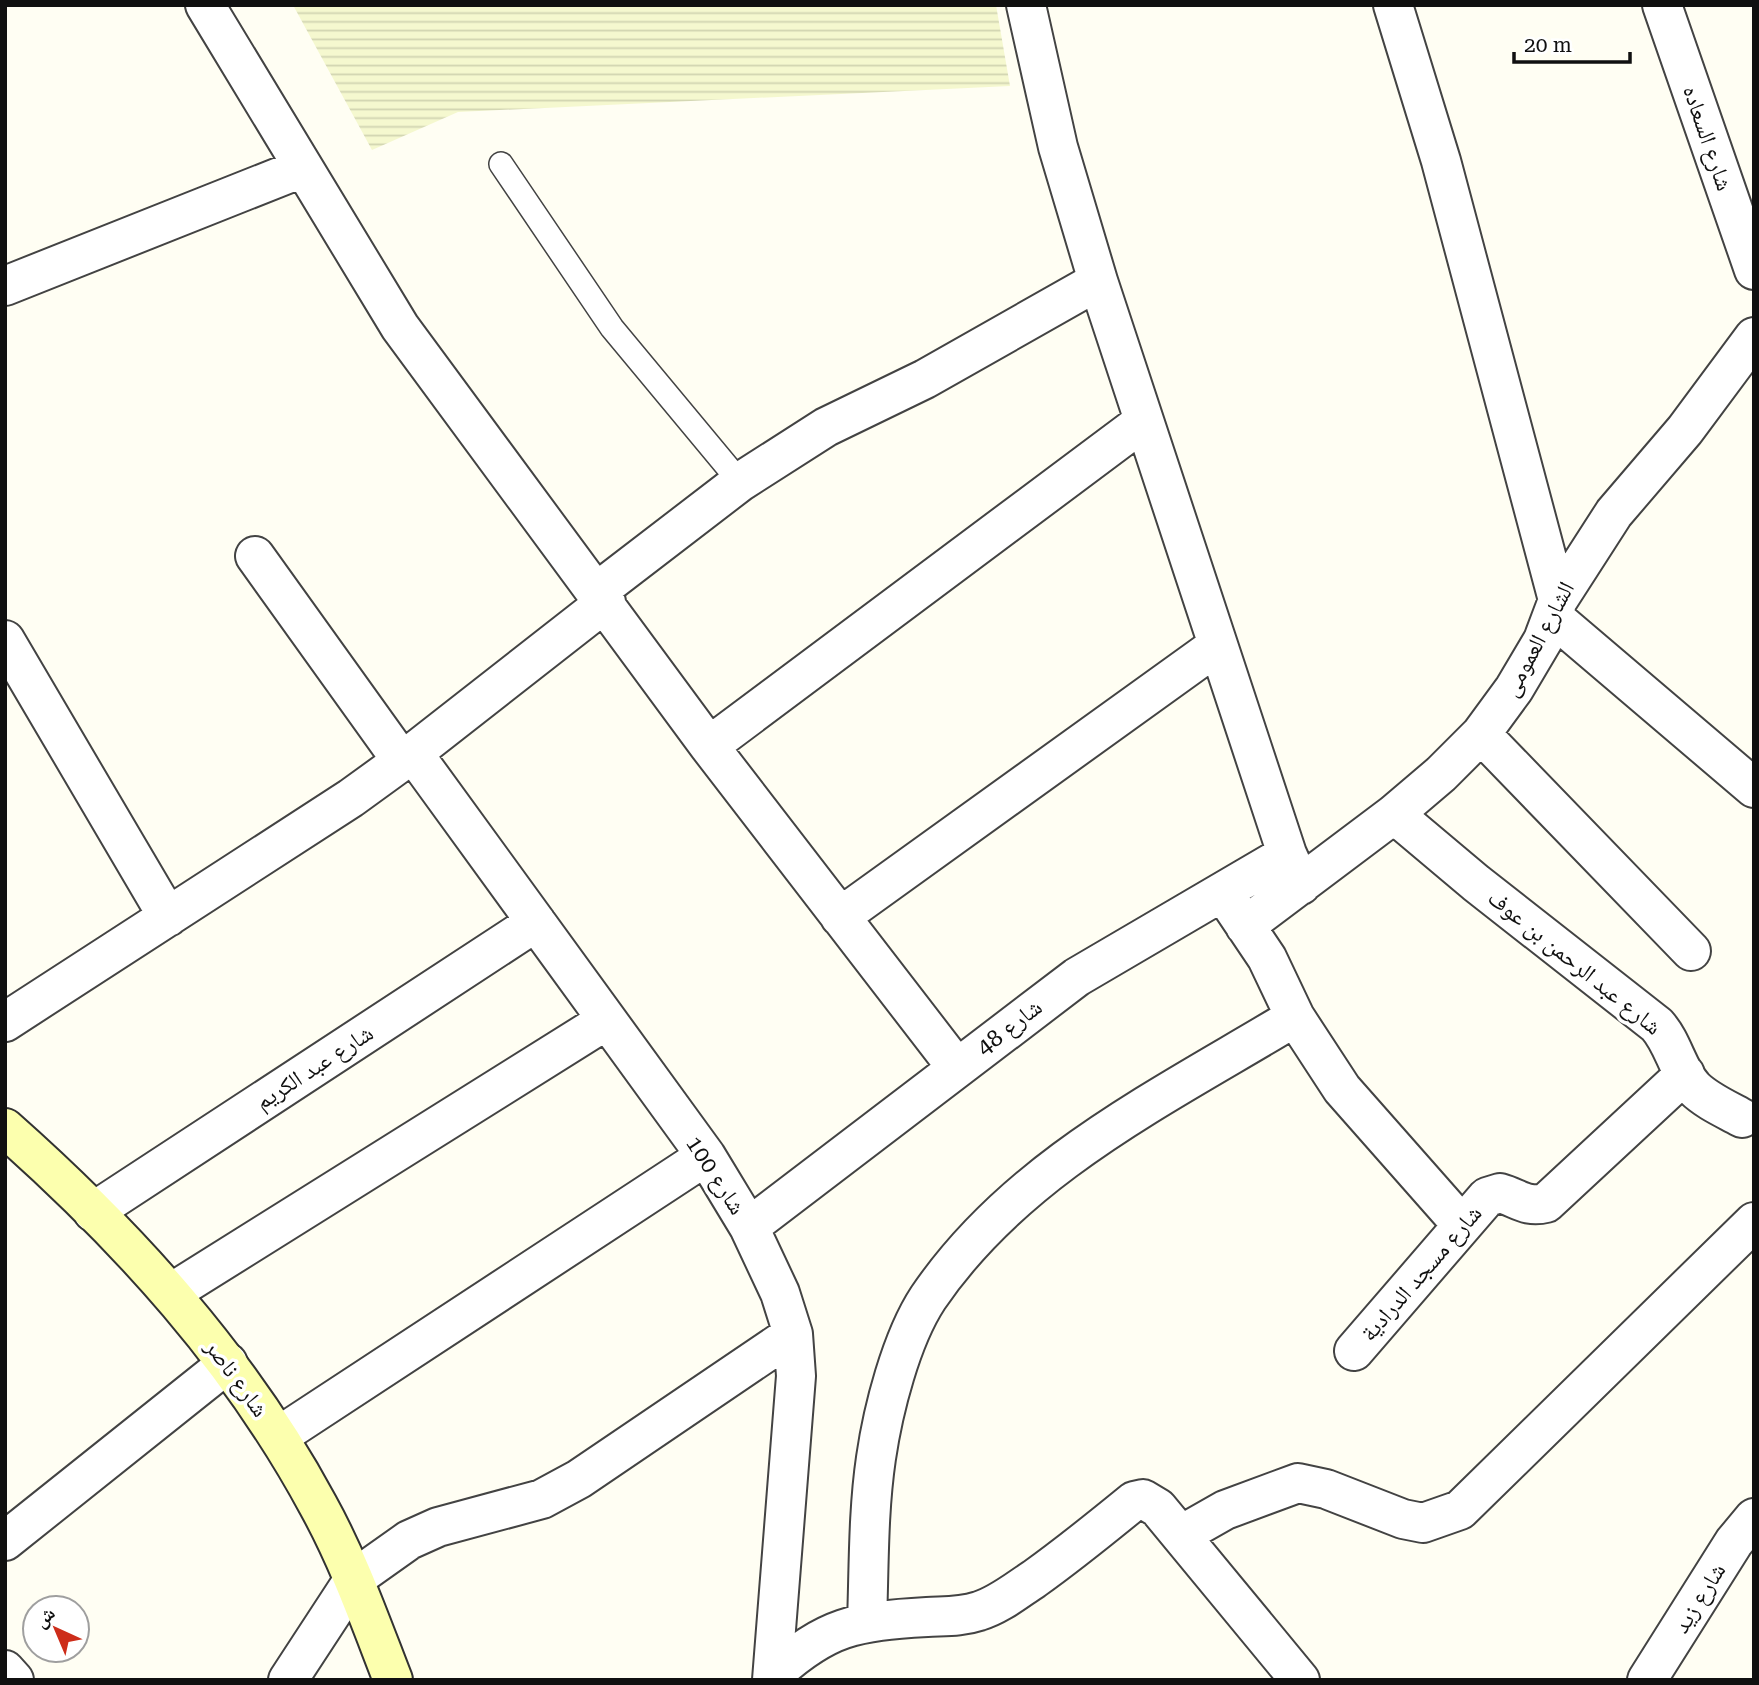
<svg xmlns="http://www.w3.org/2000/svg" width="1759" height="1685" font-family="'Roboto Serif','Noto Naskh Arabic',serif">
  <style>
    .farmland { fill: url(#farmland-rules) }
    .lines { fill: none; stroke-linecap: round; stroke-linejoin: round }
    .lane-casing { stroke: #434343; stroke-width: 26 }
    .street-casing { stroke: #434343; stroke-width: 42 }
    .secondary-casing { stroke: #323232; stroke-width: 42 }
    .lane { stroke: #fff; stroke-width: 23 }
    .street { stroke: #fff; stroke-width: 38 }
    .secondary { stroke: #fcffae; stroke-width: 38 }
    .labels { text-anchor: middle; stroke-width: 7; stroke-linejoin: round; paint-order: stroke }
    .street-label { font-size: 23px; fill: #101010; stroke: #fff }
  </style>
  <defs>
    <pattern id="farmland-rules" width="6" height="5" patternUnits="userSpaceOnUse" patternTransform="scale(1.75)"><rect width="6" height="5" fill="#f5f8cf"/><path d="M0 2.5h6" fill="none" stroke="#d1d4b1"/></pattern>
  </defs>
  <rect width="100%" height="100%" fill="#fffef3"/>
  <path class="farmland" d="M293 5H996L1010 86 458 112 372 150Z"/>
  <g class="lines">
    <g class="lane-casing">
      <path id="lane" d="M501 164 612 328 740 482"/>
    </g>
    <g class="street-casing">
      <path id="street" d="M205 5 400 327 709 746 957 1068
        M1026 5 1058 147 1098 281 1287 854 1301 885
        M1393 5 1441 161 1558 600
        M1662 5 1754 270
        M5 286 302 168
        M255 556 402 761
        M598 591 740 482 826 427 925 379 1098 281
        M1552 616 1754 788
        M5 640 168 917
        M1481 734 1691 951
        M709 746 1144 421
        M413 753 706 1156 749 1227 780 1293 793 1334 796 1376 772 1680
        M1394 814 1476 883 1657 1025C1674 1044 1677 1070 1694 1088 1707 1101 1726 1109 1742 1118
        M1232 906 1267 958 1295 1017 1342 1089 1462 1225
        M840 917 1218 645
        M1245 926 1394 814 1441 774 1481 734 1514 689 1543 640 1558 600 1614 513 1685 430 1754 337
        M5 1022 351 798 413 753 606 602
        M93 1212 536 922
        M749 1227 1077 977 1287 854
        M171 1293 607 1020
        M1354 1351 1487 1197 1500 1193C1518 1198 1526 1208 1546 1203L1685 1074
        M279 1436 706 1156
        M1181 1535 1225 1510 1298 1483 1326 1489 1403 1519 1423 1523 1460 1510 1754 1222
        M5 1541 228 1363
        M867 1622C869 1568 868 1512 876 1458 883 1410 901 1339 928 1298 1017 1167 1163 1097 1295 1017
        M5 1670 14 1680
        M773 1675C826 1626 856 1621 927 1617 945 1616 961 1617 979 1611 999 1605 1017 1590 1034 1579 1069 1554 1101 1528 1134 1501L1143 1499 1158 1508 1300 1680
        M288 1680 354 1579 409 1540 438 1527 542 1499 579 1479 793 1334
        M1647 1680 1734 1542 1754 1518"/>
    </g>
    <g class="secondary-casing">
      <path id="secondary" d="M5 1128C128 1237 240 1360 318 1505 349 1561 370 1621 393 1680"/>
    </g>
    <use href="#lane" class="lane"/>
    <use href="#street" class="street"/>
    <use href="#secondary" class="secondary"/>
  </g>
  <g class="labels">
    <g class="street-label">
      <text transform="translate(1708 138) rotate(71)" y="8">شارع السعاده</text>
      <text transform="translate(1538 639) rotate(-62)" y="8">الشارع العمومى</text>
      <text transform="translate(1575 962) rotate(39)" y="8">شارع عبد الرحمن بن عوف</text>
      <text transform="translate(1009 1027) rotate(-38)" y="8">شارع 48</text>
      <text transform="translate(314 1067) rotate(-33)" y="8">شارع عبد الكريم</text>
      <text transform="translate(716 1175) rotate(57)" y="8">شارع 100</text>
      <text transform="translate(1421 1273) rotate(-49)" y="8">شارع مسجد الدرادية</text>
      <text transform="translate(237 1378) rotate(54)" y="8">شارع ناصر</text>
      <text transform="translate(1699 1598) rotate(-58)" y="8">شارع زيد</text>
    </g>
  </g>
  <rect width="1759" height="1685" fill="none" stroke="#101010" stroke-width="14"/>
  <g transform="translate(56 1629) rotate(316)"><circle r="33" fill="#ffffff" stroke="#9f9f9f" stroke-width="2"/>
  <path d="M0-5L12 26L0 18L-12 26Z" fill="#cd2d1a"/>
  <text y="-10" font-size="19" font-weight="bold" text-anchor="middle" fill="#101010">ش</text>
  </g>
  <path d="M1514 52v10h116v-10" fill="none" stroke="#101010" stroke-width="3.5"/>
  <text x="1524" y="52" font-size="21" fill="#101010" stroke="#ffffff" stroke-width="5" paint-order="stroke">20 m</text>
</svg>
